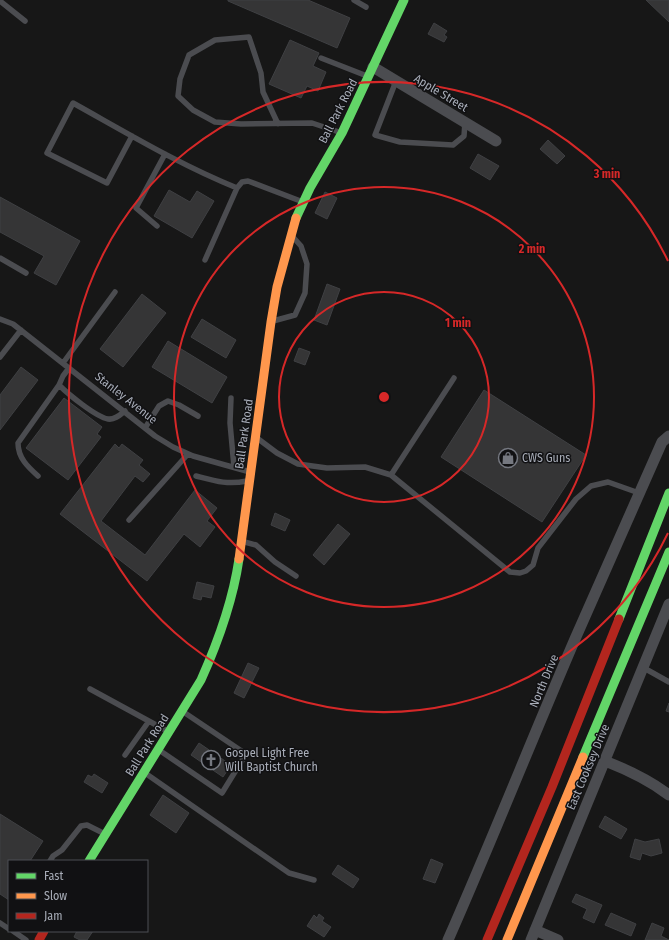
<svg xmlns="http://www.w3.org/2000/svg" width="669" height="940" font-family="'Fira Sans Condensed',sans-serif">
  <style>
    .building { fill: #353536; stroke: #3f4043 }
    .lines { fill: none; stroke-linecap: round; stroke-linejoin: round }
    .lane { stroke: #4b4c50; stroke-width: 5.5 }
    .street { stroke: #4b4c50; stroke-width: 11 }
    .fast { stroke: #63d668; stroke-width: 9 }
    .slow { stroke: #ff974d; stroke-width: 9 }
    .jam { stroke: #b3261e; stroke-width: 9 }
    .ring { fill: none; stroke: #d62828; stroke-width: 2 }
    .labels { text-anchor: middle; stroke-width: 3; stroke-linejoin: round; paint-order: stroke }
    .street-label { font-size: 12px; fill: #a8adb8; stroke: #111113 }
    .poi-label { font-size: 12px; fill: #a8adb8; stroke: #111113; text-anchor: start }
    .centre { fill: #d62828; stroke: #111113; stroke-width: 2 }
    .ring-label { font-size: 12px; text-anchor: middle; font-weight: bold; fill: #d62828; stroke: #111113; stroke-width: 3; stroke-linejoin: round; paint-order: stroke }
  </style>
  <rect width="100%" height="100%" fill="#171717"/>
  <path class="building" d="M228 0H308L350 18 337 48 228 1Z
    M646 0H669V22Z
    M434 23 447 31 444 35 447 37 444 42 428 34Z
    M290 40 319 53 313 66 326 72 318 91 307 86 301 98 269 84Z
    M548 140 565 156 557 164 540 149Z
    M478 154 499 166 490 180 470 168Z
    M169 190 190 202 197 191 214 201 192 238 154 216Z
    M325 192 337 198 327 219 315 213Z
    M0 197 80 241 56 285 34 273 44 256 0 232Z
    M327 284 340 289 327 325 314 320Z
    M142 294 166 313 123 367 100 349Z
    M202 319 236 340 226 358 191 337Z
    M168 341 227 377 212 403 152 367Z
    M299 348 310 352 305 365 294 361Z
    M21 367 38 380 0 430V395Z
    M484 390 586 455 542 522 441 457Z
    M64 398 102 427 97 434 101 437 68 480 26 448Z
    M115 444 119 448 122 444 143 460 139 465 150 474 143 482 135 476 101 521 145 555 195 490 217 508 207 521 215 527 200 547 184 534 147 581 60 514Z
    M275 513 290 520 285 531 271 525Z
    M338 524 350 534 324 565 313 555Z
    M197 582 214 586 211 598 202 596 201 600 193 598Z
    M248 663 259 668 244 698 234 693Z
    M669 703V712L666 711Z
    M199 743 231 765 223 777 191 755Z
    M94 774 108 783 102 793 84 782 88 775 92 777Z
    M163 795 189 813 176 833 150 815Z
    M0 814 43 841 30 861H9V900L0 894Z
    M605 816 627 829 621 839 599 827Z
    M635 839 645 842 659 839 662 853 651 856 642 853 640 860 630 857Z
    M431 859 443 864 435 883 423 879Z
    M338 865 359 879 353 888 332 874Z
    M576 894 602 905 594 923 583 918 587 909 572 902Z
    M611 913 636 924 631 936 605 925Z
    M319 914 324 918 322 921 331 927 324 937 307 926 314 915 317 918Z
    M652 923 664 928 661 936 669 940H645Z
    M77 931H93L87 940H80L74 937Z"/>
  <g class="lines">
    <path class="lane" d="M354 0 366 7
      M0 1 25 21
      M321 58 367 76
      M396 81 375 135 400 142 453 145 464 136 465 122
      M278 124 263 92 261 73 249 37 215 40 189 55 180 79 178 96 193 110 215 122 241 124 312 123 342 133
      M132 136 107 183 47 153 73 103C127 133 180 165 237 188L242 182 248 181 303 202
      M157 226 136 208 165 154
      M0 258 26 273
      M205 260 237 188
      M0 319 13 324 155 436 173 447 193 456 250 472
      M273 321 295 315 305 293 307 264 301 246 292 236
      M0 357 21 330
      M63 363 115 292
      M69 368 63 376 59 385C68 394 96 417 108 419 115 420 120 415 125 411
      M231 398 230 423 234 467
      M145 428 159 406 168 401 179 405 198 416
      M257 438 277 453 298 464 327 468 365 467 391 475 510 572 520 573 526 571 533 565 538 548 576 499 591 486 608 482 639 493
      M391 475 454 378
      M38 476C28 467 18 458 18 443L59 385
      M196 476C215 481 227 485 247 481
      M129 520 188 454
      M241 541 256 545 275 562 296 576
      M644 668 669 682
      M90 689 169 732
      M159 750 222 793 246 754 182 711
      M125 755 149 721
      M145 773 289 873 314 880
      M50 861 53 856 62 850 81 826 87 825 105 834
      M0 923 9 929
      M13 931 26 940"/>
    <path class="street" d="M373 67 496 141
      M605 761C628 770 649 780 669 795
      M535 930 558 940
      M448 940C492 840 532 739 575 639 604 573 633 507 662 442L669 436
      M531 940 669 604"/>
    <path class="fast" d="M296 218 310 188 342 133 404 0
      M619 619 669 493
      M583 757 669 552
      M89 861 201 680C218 642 233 600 239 559"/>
    <path class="slow" d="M239 559 271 322 277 287 296 218
      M507 940 583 757"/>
    <path class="jam" d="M39 940 44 931
      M487 940 552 787 619 619"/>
  </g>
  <g class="ring">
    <circle cx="384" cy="397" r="105"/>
    <circle cx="384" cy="397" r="210"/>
    <path d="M668 533A315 315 0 1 1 668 261"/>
  </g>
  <defs>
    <g id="shop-ring" transform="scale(1)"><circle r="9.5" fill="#111113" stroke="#757880" stroke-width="1.5"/><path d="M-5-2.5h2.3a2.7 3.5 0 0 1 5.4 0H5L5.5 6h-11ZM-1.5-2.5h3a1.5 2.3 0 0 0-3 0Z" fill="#757880"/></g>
    <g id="church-ring" transform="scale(1)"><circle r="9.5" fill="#111113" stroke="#757880" stroke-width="1.5"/><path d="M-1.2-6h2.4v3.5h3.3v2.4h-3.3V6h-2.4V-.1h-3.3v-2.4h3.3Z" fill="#757880"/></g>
  </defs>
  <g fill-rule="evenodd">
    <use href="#shop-ring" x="508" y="458"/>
    <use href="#church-ring" x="211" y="760"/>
  </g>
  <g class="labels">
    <g class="street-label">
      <text transform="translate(441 93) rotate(31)" y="4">Apple Street</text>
      <text transform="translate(338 111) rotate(-63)" y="4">Ball Park Road</text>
      <text transform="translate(126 398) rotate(38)" y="4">Stanley Avenue</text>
      <text transform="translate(244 434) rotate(-82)" y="4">Ball Park Road</text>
      <text transform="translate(544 681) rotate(-67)" y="4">North Drive</text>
      <text transform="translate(147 745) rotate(-58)" y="4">Ball Park Road</text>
      <text transform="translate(588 767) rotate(-67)" y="4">East Cooksey Drive</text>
    </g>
    <g class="poi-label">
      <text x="522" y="462">CWS Guns</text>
      <text x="225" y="757">Gospel Light Free<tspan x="225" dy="14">Will Baptist Church</tspan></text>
    </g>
  </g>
  <circle cx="384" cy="397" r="6" class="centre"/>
  <g class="ring-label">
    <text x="607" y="178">3 min</text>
    <text x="532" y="253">2 min</text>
    <text x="458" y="327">1 min</text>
  </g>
  <rect x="8" y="860" width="140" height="72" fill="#111113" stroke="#4d4f55"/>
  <rect x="16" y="873" width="20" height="6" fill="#63d668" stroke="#4d4f55"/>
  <text x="44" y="880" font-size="12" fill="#a8adb8">Fast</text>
  <rect x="16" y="893" width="20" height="6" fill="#ff974d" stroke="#4d4f55"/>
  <text x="44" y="900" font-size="12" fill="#a8adb8">Slow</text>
  <rect x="16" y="913" width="20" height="6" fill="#b3261e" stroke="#4d4f55"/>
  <text x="44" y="920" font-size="12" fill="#a8adb8">Jam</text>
</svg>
